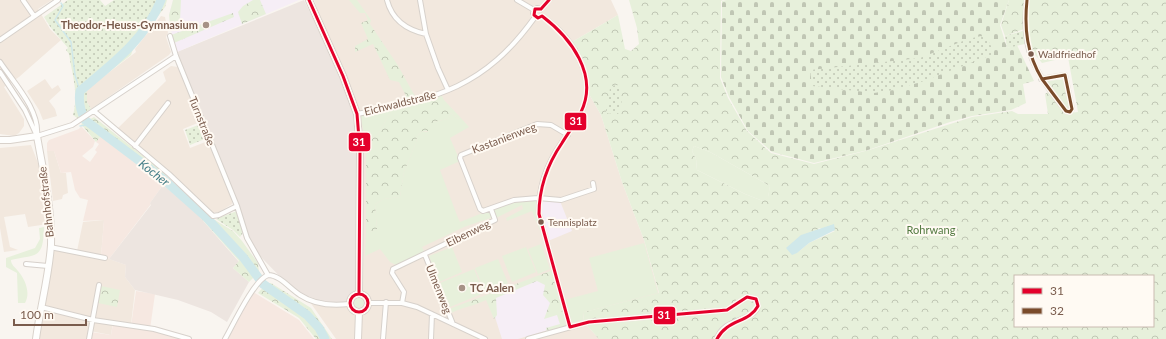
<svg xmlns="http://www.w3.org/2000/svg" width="1166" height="339" font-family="Lato,sans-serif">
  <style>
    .residential { fill: #f2e8de }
    .commercial { fill: #f6e8e1 }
    .industrial { fill: #ede5e0 }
    .education { fill: #f6eef6 }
    .green { fill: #e7f0db }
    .forest { fill: url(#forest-crowns); fill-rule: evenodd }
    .cemetery { fill: url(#cemetery-stones) }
    .park { fill: url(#park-dots) }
    .water { fill: #d0e8ea }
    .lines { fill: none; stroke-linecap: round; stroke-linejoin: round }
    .stream { stroke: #d0e8ea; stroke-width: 1.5 }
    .river { stroke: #d0e8ea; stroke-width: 9 }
    .street-casing { stroke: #d7d1cb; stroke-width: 6 }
    .secondary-casing { stroke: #d9d2cb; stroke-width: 8 }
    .street { stroke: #fefefd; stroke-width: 4 }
    .secondary { stroke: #fefefd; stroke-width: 6 }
    .bus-1-casing { stroke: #fffaf3; stroke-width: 6 }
    .bus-2-casing { stroke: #fffaf3; stroke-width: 6 }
    .bus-1 { stroke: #e4002b; stroke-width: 3 }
    .bus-2 { stroke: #7a4b2a; stroke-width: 3 }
    .poi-dot { fill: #a69286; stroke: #fffaf3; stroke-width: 1.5 }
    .bus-dot { fill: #7a5c4d; stroke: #fffaf3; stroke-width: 1.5 }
    .labels { text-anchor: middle; stroke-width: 4; stroke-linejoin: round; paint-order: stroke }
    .bus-label { font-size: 10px; fill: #7a5c4d; stroke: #fffaf3; text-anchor: start }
    .poi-label { font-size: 11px; font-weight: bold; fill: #7a5c4d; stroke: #fffaf3; text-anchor: end }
    .street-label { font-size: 11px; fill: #7a5c4d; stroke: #fffaf3 }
    .park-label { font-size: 11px; fill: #537a41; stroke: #fffaf3 }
    .water-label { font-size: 12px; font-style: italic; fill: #437c86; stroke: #fffaf3 }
    .line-badge { stroke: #fffaf3; stroke-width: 1.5 }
    .badge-label { font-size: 11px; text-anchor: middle; font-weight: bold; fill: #fff }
  </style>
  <defs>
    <pattern id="forest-crowns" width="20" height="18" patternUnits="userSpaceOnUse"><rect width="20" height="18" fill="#e7f0db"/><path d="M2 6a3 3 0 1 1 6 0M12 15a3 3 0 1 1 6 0" fill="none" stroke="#c0c6b4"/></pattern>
    <pattern id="cemetery-stones" width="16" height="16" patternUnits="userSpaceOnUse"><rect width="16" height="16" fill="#e7f0db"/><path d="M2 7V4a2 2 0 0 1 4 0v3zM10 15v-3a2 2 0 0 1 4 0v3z" fill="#c0c6b4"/></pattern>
    <pattern id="park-dots" width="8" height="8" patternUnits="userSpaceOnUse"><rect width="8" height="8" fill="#e7f0db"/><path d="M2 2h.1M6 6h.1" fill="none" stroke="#c0c6b4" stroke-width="1.8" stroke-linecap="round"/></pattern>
  </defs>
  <rect width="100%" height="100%" fill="#f9f5f0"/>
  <path class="residential" d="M0 0H52L38 9 50 29 61 40 19 77 4 87 24 119V126L19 133 14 136 0 134Z
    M314 0H611L618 15 572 42 581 59 588 82 589 94 601 115 622 182 644 240 659 294 584 312 583 321 599 339H336L310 302 350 95Z
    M161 16 165 17 168 33 166 37 171 52 169 55 91 109 87 102V89L136 52 135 49Z
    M171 66 178 67 200 122 183 129 190 148 208 141 233 200 232 204 219 212 211 213 117 129 166 81 163 72Z
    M45 79 52 89 58 85 61 90 49 101 55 109 57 116 43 120 39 110 27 91Z
    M31 145 43 176 48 224 28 227 25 214 4 217 10 247 18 250 4 252 0 228V148Z
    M47 151H54L61 173H66L68 193 63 195 62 199 53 201Z
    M104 220 101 256 126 265 125 277 135 290 131 324 113 322 111 335 90 331 88 339H39L55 247 77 251 83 222Z"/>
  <path class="commercial" d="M81 126 95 141 93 147 82 156 90 162 97 152 95 150 99 144 96 142 101 136 163 185 150 203 151 204 109 259 101 256 104 220 83 221 88 200 80 198 75 190 71 172 61 173 54 151H47V143L49 140 79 129Z
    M136 291 155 294 150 329 187 339H90L91 332 111 335 113 324 131 326Z
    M253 292 299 320 314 339H228Z"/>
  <path class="industrial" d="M304 0 350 95 357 114 359 294 351 298 349 304 316 302 293 290 259 255 247 238 177 52Z
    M163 185 191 207 239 262 233 268 249 282 227 322 211 312 178 300 135 290 125 277 126 265 109 259 151 205 150 203Z"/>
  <path class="education" d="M173 0H299L177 52 172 35 169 15Z
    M540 201H560L572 231 548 241 540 213Z
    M553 271 568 324 518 339H502L488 295Z"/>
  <path class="green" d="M393 108 378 134 366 144 360 114Z
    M451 113 458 119 460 117 469 127 450 138 460 161 440 170 458 218 460 222 490 210 493 217 464 227 422 247 425 253 398 266 390 262 380 249 365 256 366 234 377 229 375 204 384 199 400 197 404 172 416 143 417 136 422 131 427 132 433 122 448 119Z
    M694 146 710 152 770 186 768 198 763 201 745 194 697 170 696 159 692 151Z
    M537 199V214L543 238 532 211 507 221 506 218 523 209 522 205 496 218 493 209 513 202Z
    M44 227C43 259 38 254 11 260 11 265 15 267 18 271 25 279 31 293 25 303H18L17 273 6 267V258L35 248 40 239 39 228Z
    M644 243 658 293 584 312 582 323 571 325 564 300 598 291 589 258Z
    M541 244 550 269 538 274 528 249Z
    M452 247 462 272 439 282 429 256Z
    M526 247 536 272 512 282 502 256Z
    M498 259 508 283 485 293 475 268Z
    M474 269 484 293 450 307 440 283Z
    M351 303a7 7 0 1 1 14 0a7 7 0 1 1-14 0Z"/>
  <path class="forest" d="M173 0H181L180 21 170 25 169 15Z
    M253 0H260L266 14 242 24 238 12 243 6Z
    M349 0H357L371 20 370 24 397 64 416 98 398 103 406 96 399 82 390 80 373 44 355 52V46L368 39 361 23 368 20 365 13H360Z
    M629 0H723L721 1 720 78 728 98 747 131 771 153 814 164 869 150 972 117 1012 111 1018 114H1048L1045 94 1050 91 1047 81 1066 79 1070 108 1069 113 1078 112 1068 57 1042 63 1031 50 1025 17 1028 0H1166V339H599L583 321 584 312 659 293 644 240 622 182 601 115 589 94 588 82 581 59 572 42 618 15 625 49 631 51 639 44 637 28ZM694 146 710 152 770 186 768 197 763 201 745 194 697 170 696 159 692 151ZM819 228 835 231 809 243 797 253ZM1015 276H1153V326H1015Z
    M1009 0H1026L1024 29 1005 36 1001 25Z
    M233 13 234 17 174 43 171 35Z
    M441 94 444 100 460 117 458 119 451 113 448 119 433 122 434 131H422L417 136 416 143 404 172 400 197 384 199 375 204 377 229 366 234V144L378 134 393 108Z
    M94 117 167 175 163 181 210 223 215 220 233 231 242 241 258 263 259 272 249 282 233 268 239 261 191 207 101 136 96 142 81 124Z
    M553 270 569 326 547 332 546 328 560 324 557 315 544 319 550 303 543 295 545 285 537 281 496 298 497 315 494 319 486 300C474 306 463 307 451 313L449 309Z
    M267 283H271L311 308 332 339H316L299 318 258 293Z
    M101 286 120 290 117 307 98 303Z"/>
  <path class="cemetery" d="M727 0H1009L1000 25 1007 48 1017 45 1034 81 1023 84 1026 103 1011 110 972 116 950 122 868 150 814 163 772 152 748 131 729 97 721 77 722 1Z"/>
  <path class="park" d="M68 0H100L105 6 114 0H167L165 7 133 49 131 55 87 89V102L91 109 77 118 73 115C79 93 72 74 69 54L66 50 68 48 51 28 44 17Z
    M1026 30 1029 43 1007 48 1005 36Z
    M981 36 989 41 994 54 921 82 893 90 874 93 812 86 810 70 920 58 968 39Z
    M619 85C621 95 624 105 618 114L606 113C606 103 610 96 610 86Z
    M201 124 207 138 190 145 185 130Z
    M237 211 244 231 240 237 233 230 216 219Z"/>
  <path class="water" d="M834 224 835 230 809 243 797 253 792 255 786 248 801 235Z"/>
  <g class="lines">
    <path class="stream" d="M61 3 63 6 55 20 71 42 75 75 80 91
      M80 126 93 124"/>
    <path class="river" d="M161 0C145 40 112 64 80 91 78 102 80 110 85 120L162 178 207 218 243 257 263 284 307 315 319 328 325 339"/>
    <g class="street-casing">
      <path id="street" d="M23 0 34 16
        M387 0C392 20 407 30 426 34L438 68 448 90
        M420 0 426 34
        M517 0 534 10
        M1027 0C1020 51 1036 73 1066 111L1070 112 1072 109 1065 75 1041 79
        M541 9 537 8 533 13 536 18 542 16
        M541 9 549 0
        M542 16C561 30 573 43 582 65 597 104 574 122 555 153 544 172 538 192 539 214L570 327
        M170 36 176 56 237 206 247 238 268 275
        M0 40 58 0
        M0 62C14 83 40 110 37 136
        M0 72 25 110 37 136
        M94 111 169 174 213 216 219 215 237 206
        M357 114C438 98 484 88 535 17
        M568 135 551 125 537 124 461 155 460 158 480 209 483 211 514 200 538 198 561 200 594 189 593 183
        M37 136 72 125 176 56
        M135 146 168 103
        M50 247 105 258
        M425 255 453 324
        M26 264 48 266
        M268 275C280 275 290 289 300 295 315 305 332 306 349 304
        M368 303H402L417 307 485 339
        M402 303 404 292 392 273 393 269 495 220 491 209
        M41 307 93 320 154 329 189 339
        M89 339 99 285
        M225 339C233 325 254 280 268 275
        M383 339 386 302
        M431 339 432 314
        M528 339 589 322 727 310 747 297 756 299 758 306C754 322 723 317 717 339"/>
    </g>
    <g class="secondary-casing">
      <path id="secondary" d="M309 0 343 76 357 114 360 151 359 294
        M0 140H10L37 136C43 171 52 209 51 245 49 276 40 308 36 339
        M350 303a9 9 0 1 1 18 0a9 9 0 1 1-18 0Z
        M358 339 359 312"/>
    </g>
    <use href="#street" class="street"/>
    <use href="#secondary" class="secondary"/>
    <g class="bus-1-casing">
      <path id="bus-1" d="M309 0 343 76 357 114 360 151 359 294
        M549 0 541 9H535L534 15 538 18 542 16C571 38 599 75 581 112 576 123 568 133 562 143 547 165 539 187 539 214L570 327 589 322 727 310 747 297 756 299 758 306C749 323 727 319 717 339
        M350 303a9 9 0 1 1 18 0a9 9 0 1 1-18 0Z"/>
    </g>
    <g class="bus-2-casing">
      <path id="bus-2" d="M1027 0C1024 29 1027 54 1042 79
        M1065 75 1072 109 1070 112 1066 111 1042 79Z"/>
    </g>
    <use href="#bus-1" class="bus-1"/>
    <use href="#bus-2" class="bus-2"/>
  </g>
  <g class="poi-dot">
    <circle cx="206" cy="25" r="4"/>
    <circle cx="462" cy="288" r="4"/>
  </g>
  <g class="bus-dot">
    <circle cx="1031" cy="54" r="3.5"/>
    <circle cx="541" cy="222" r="3.5"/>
  </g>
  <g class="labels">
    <g class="bus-label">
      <text x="1038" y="58">Waldfriedhof</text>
      <text x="548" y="226">Tennisplatz</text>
    </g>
    <g class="poi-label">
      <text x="198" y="29">Theodor-Heuss-Gymnasium</text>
      <text x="470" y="292" text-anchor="start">TC Aalen</text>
    </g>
    <g class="street-label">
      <text transform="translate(400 103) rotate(-14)" y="4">Eichwaldstraße</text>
      <text transform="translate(202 121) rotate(68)" y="4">Turnstraße</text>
      <text transform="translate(504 138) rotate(-21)" y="4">Kastanienweg</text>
      <text transform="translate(46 202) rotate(-96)" y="4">Bahnhofstraße</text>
      <text transform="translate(468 233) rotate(-26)" y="4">Eibenweg</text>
      <text transform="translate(439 289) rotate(68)" y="4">Ulmenweg</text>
    </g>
    <g class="park-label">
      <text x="931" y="234">Rohrwang</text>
    </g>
    <g class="water-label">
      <text transform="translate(154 173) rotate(38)" y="4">Kocher</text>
    </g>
  </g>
  <g class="line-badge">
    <rect x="564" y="112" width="23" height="19" rx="4" fill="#e4002b"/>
    <rect x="348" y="132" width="23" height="20" rx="4" fill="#e4002b"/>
    <rect x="653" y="306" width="23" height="19" rx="4" fill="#e4002b"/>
  </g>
  <g class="badge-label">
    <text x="576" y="125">31</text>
    <text x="359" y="146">31</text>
    <text x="664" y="319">31</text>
  </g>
  <rect x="1014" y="275" width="140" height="52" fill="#fffaf3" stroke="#cabbb1"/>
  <rect x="1022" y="288" width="20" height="6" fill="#e4002b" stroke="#cabbb1"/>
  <text x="1050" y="295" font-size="12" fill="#7a5c4d">31</text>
  <rect x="1022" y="308" width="20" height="6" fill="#7a4b2a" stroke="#cabbb1"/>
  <text x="1050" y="315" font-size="12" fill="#7a5c4d">32</text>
  <path d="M14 319v6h72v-6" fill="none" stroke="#7a5c4d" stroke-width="2"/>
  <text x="20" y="319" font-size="12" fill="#7a5c4d" stroke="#fffaf3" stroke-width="3" paint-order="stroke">100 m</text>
</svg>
